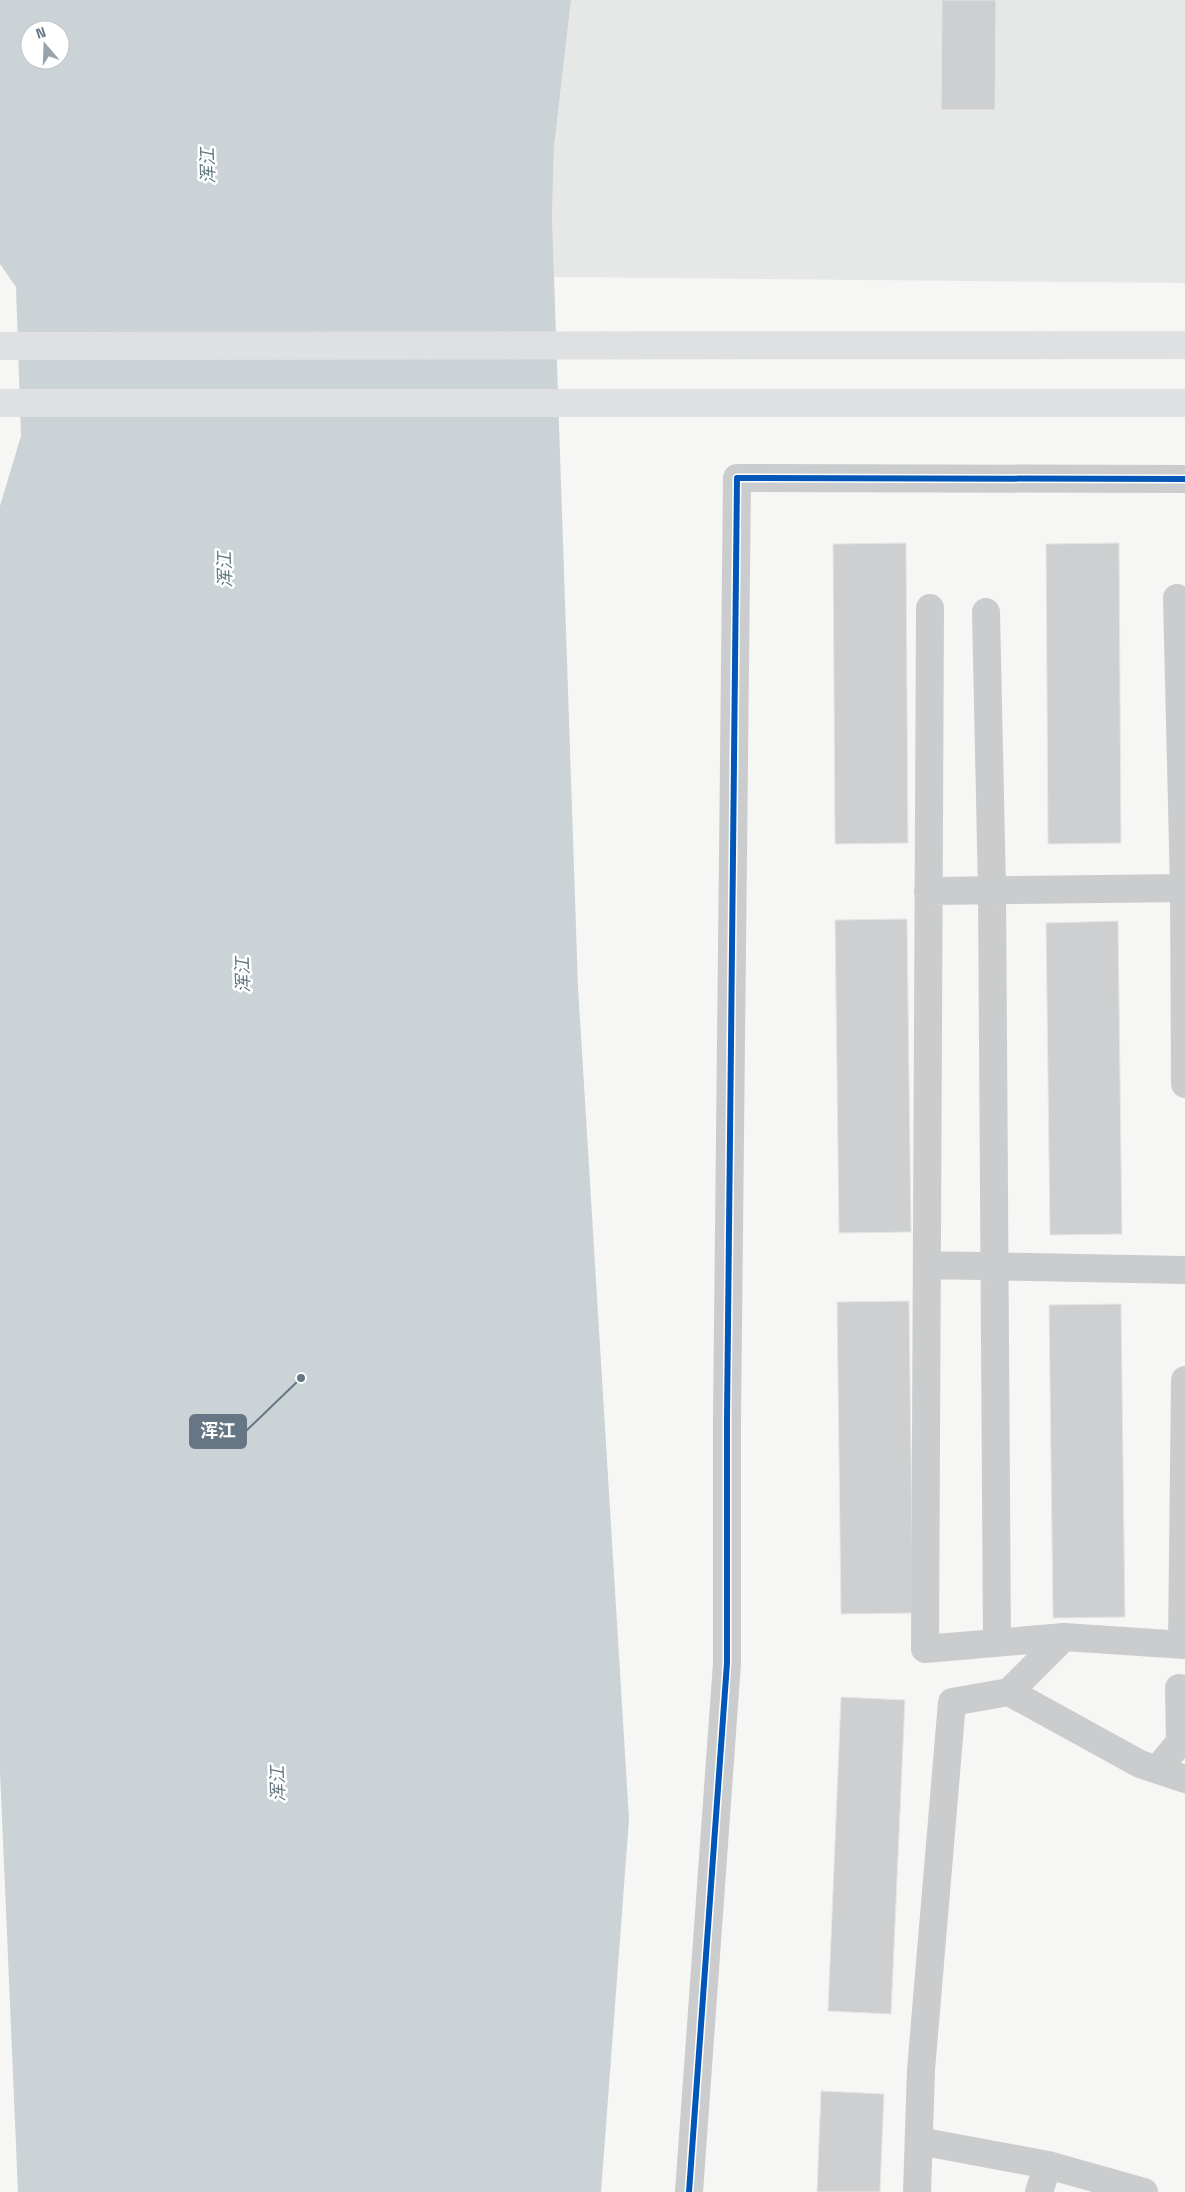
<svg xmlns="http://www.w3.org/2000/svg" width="1185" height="2192" font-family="'Space Grotesk','Noto Sans SC',sans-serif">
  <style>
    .built { fill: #e6e8e8 }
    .water { fill: #cbd3d6; fill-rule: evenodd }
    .building { fill: #cdcfd0; stroke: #e6e6e5 }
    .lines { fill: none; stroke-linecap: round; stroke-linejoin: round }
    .minor { stroke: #cbcccd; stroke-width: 28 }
    .major { stroke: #dfe0e1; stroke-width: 28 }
    .cycleway-casing { stroke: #fff; stroke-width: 9 }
    .cycleway { stroke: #0057b8; stroke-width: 6 }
    .labels { text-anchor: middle; stroke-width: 5; stroke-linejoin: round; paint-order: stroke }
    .water-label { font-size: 18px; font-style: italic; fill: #637781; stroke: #fff }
    .leader { fill: none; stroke: #677685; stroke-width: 2 }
    .callout-dot { fill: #677685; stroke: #fff; stroke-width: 2 }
    .callout { fill: #677685; stroke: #677685; stroke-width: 2 }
    .callout-label { font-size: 18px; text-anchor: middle; font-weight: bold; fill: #fff }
  </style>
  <rect width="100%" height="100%" fill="#f6f6f5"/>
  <path class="built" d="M571 0H1185V283L554 277 552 217 554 147Z"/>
  <path class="water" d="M0 0H571L554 147 552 217 578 987 629 1819 601 2192H18L0 1770V506L21 436 16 287 0 264ZM30 30H60V60H30Z"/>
  <path class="building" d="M942 0H996L995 110H941Z
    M906 543 908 843 835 844 833 544Z
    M1119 543 1121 843 1048 844 1046 544Z
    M907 919 911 1232 839 1233 835 920Z
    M1118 921 1122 1234 1050 1235 1046 923Z
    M909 1301 913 1613 841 1614 837 1302Z
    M1121 1304 1125 1617 1053 1618 1049 1305Z
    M841 1697 905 1700 891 2014 828 2011Z
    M821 2091 884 2094 880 2192H817Z"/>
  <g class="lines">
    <path class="minor" d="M1177 598 1184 888 1185 1084
      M930 608 925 1649 1064 1637 1185 1645
      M986 612 992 890 997 1643
      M928 891 1185 888
      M927 1265 1185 1270
      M1182 1645 1185 1380
      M1009 1692 1064 1637
      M1157 1770 1180 1742 1179 1688
      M919 2141 1048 2165 1039 2192
      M1048 2165 1144 2192
      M689 2192 727 1663V1419L737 478 1185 479
      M917 2192 921 2070 952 1702 1009 1692 1140 1764 1185 1779"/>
    <path class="major" d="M0 346 1185 345
      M0 403H1185"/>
    <g class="cycleway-casing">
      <path id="cycleway" d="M689 2192 727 1663V1419L737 478 1185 479"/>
    </g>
    <use href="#cycleway" class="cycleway"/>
  </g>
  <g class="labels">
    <g class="water-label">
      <text transform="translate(208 166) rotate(-92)" y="6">浑江</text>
      <text transform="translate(225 570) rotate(-92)" y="6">浑江</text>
      <text transform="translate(243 975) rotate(-92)" y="6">浑江</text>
      <text transform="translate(278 1784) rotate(-92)" y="6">浑江</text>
    </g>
  </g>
  <path class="leader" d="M301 1378L246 1431"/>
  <circle class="callout-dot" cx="301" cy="1378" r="5"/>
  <rect class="callout" x="190" y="1415" width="56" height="33" rx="5"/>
  <g class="callout-label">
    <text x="218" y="1437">浑江</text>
  </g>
  <g transform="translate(45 45) rotate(341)"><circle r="24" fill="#ffffff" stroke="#c2c8ce"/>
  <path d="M0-4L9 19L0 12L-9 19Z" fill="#99a3ac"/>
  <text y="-8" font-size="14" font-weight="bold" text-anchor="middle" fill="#677685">N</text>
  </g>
</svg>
